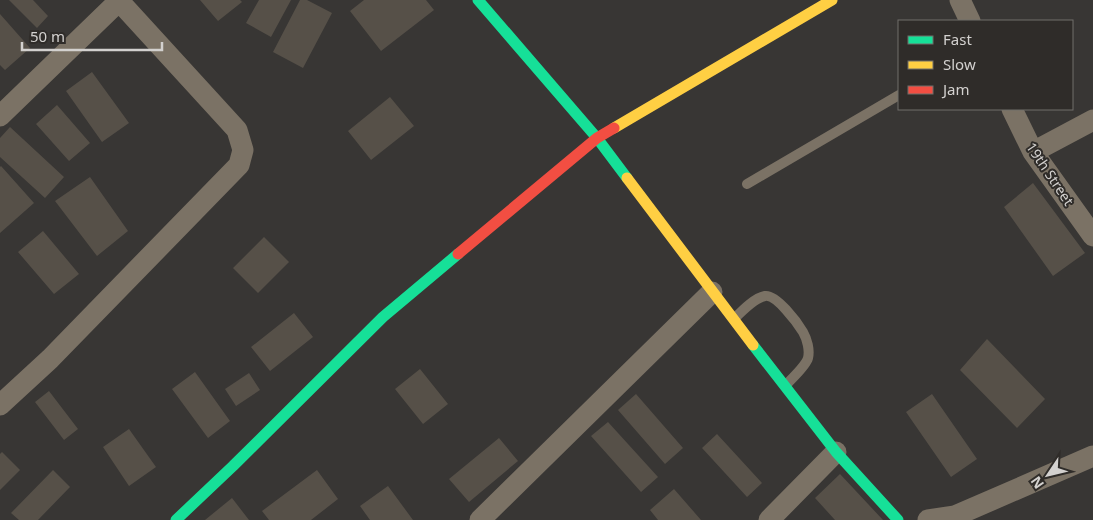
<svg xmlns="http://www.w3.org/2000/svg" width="1093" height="520" font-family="'Noto Sans',sans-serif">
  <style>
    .building { fill: #565048 }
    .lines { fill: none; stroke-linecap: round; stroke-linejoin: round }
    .lane { stroke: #7b7265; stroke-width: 10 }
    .street { stroke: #7b7265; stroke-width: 21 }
    .fast { stroke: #16e098; stroke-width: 11 }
    .slow { stroke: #ffcf43; stroke-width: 11 }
    .jam { stroke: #f24e42; stroke-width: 11 }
    .labels { text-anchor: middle; stroke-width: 4; stroke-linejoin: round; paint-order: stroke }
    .street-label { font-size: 14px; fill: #d3d1cf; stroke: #2f2c29 }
  </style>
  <rect width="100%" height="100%" fill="#383634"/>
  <path class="building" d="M9 0H33L48 16 37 28Z
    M200 0H240L242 2 218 21Z
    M259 0H291L271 37 246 23Z
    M300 0H307L332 13 303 68 273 52Z
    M364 0H426L434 10 381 51 350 11Z
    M0 14 30 48 5 70 0 65Z
    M92 72 129 123 102 142 66 91Z
    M390 97 414 126 371 160 348 131Z
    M57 105 90 143 69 161 36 124Z
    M10 127 64 177 45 198 0 157V138Z
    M1 166 34 203 0 233V167Z
    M90 177 128 231 97 256 55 201Z
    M1033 183 1085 253 1053 276 1004 207Z
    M43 231 79 274 54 294 18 252Z
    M264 237 289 262 258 293 233 268Z
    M294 313 313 337 270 371 251 347Z
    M987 339 1045 399 1017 428 960 370Z
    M420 369 448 404 423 424 395 389Z
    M195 372 230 421 208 438 172 389Z
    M249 373 260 390 236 406 225 389Z
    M49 391 78 429 64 440 35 402Z
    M636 394 683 448 665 464 618 410Z
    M932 394 977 459 951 477 906 412Z
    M608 422 658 477 641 492 591 436Z
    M129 429 156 467 129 486 103 447Z
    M717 434 762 483 747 497 702 448Z
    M499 438 518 461 469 502 449 479Z
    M2 452 20 470 0 490V454Z
    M53 470 70 487 38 520H19L11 513Z
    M317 470 338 499 311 520H269L262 511Z
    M840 474 883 520H835L815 498Z
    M388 486 413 520H370L360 506Z
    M674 489 701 520H658L650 510Z
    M232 498 249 520H205Z"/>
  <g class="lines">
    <path class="lane" d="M747 184 899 95
      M734 319C741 312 754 298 765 296 776 294 797 322 803 332 807 339 810 350 808 358 806 366 792 378 786 385"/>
    <path class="street" d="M960 0 970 21
      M1012 109 1033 152 1093 236
      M0 116 120 0
      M1033 152 1093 120
      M0 405 50 359 239 165 243 150 237 130 119 1
      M480 520 712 292
      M769 520 836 452
      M928 520 955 516 1093 456"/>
    <path class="fast" d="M478 0 597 138 627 178
      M753 345 836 452 898 520
      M176 520 233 466 383 317 458 254"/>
    <path class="slow" d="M614 128 832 0
      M627 178 753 345"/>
    <path class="jam" d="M458 254 597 138 614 128"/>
  </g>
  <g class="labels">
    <g class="street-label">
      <text transform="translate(1050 174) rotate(56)" y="5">19th Street</text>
    </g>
  </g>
  <rect x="898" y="20" width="175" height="90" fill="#2f2c29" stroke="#716e6b"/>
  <rect x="908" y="36" width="25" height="8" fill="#16e098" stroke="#716e6b"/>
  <text x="943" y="45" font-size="15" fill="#d3d1cf">Fast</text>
  <rect x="908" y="61" width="25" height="8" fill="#ffcf43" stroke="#716e6b"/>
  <text x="943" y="70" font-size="15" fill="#d3d1cf">Slow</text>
  <rect x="908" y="86" width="25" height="8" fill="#f24e42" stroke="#716e6b"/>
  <text x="943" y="95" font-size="15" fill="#d3d1cf">Jam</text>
  <g transform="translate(1048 475) rotate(235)" stroke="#2f2c29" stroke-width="4" paint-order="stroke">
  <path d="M0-4L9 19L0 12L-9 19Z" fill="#d3d1cf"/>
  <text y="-8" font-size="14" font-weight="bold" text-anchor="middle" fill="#d3d1cf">N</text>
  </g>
  <path d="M22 42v8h140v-8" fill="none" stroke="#d3d1cf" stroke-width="2.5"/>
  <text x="30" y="42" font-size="15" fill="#d3d1cf" stroke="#2f2c29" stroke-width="4" paint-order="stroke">50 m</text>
</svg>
